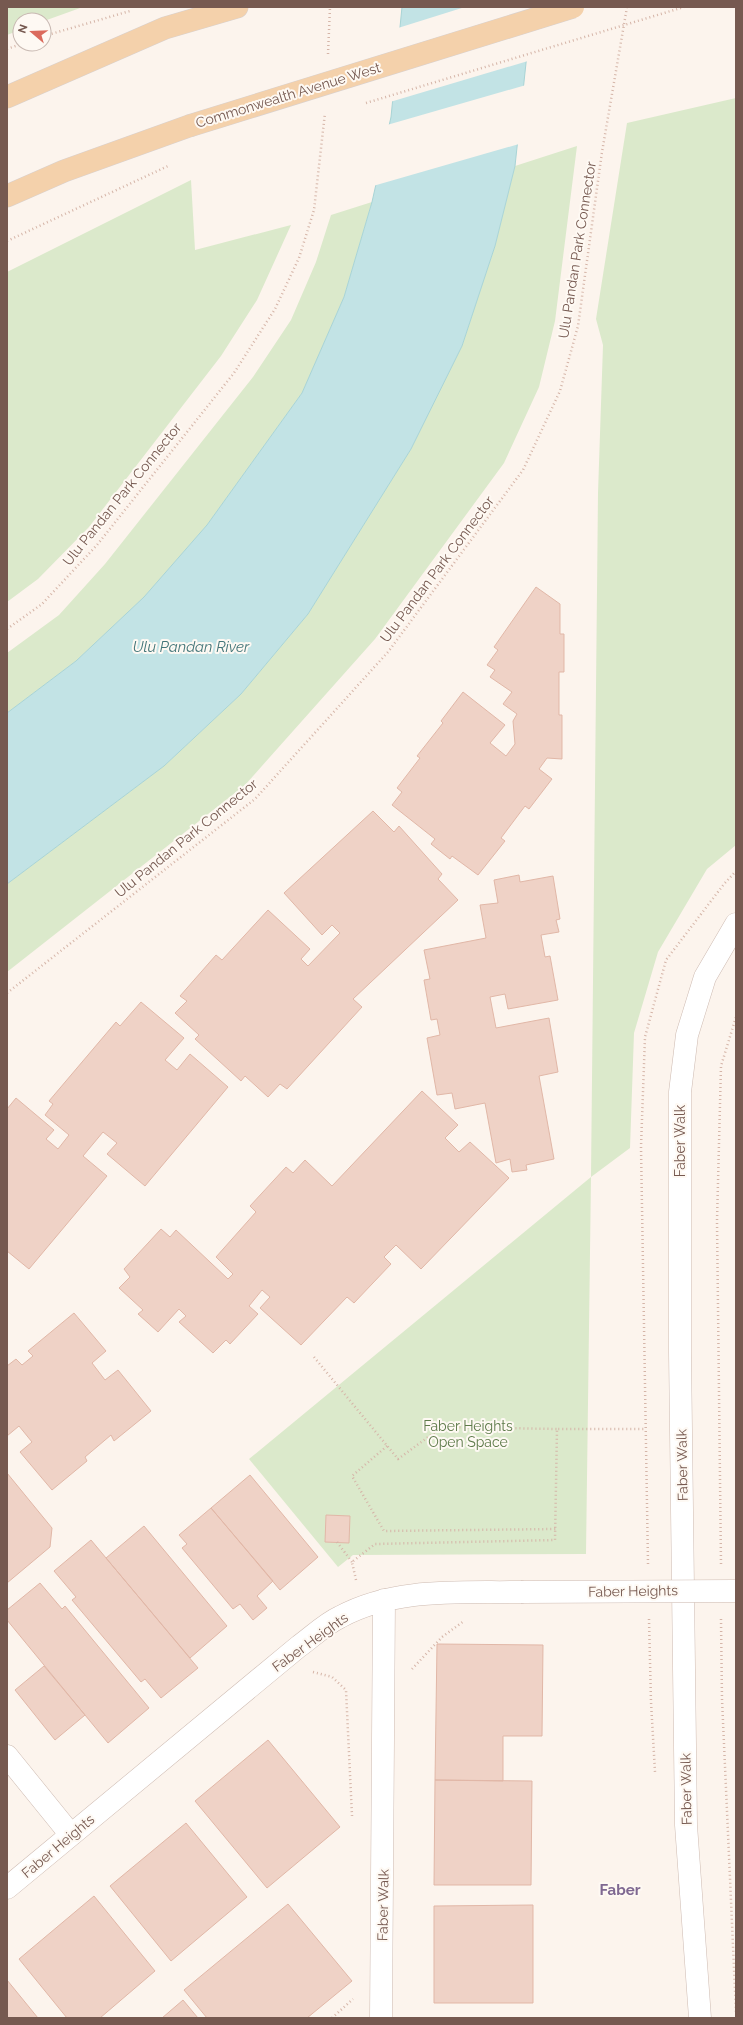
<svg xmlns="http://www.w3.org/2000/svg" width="743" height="2025" font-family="Raleway,sans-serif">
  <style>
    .green { fill: #dbe9cb }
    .water { fill: #c2e3e5; stroke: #a8d4d6 }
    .pier { fill: #fcf4ed }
    .building { fill: #efd2c6; stroke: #e1b7a7 }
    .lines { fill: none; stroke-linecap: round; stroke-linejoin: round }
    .street-casing { stroke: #cebbb2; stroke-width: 23 }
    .primary-casing { stroke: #d9d1ce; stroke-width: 23 }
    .path { stroke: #d5b5a8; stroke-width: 2.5; stroke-dasharray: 1 3; stroke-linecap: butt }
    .street { stroke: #fff; stroke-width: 22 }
    .primary { stroke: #f4d1ab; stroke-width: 22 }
    .street-bridge-casing { stroke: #cebbb2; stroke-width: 23; stroke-linecap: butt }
    .primary-bridge-casing { stroke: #d9d1ce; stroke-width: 23; stroke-linecap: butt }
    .path-bridge { stroke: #d5b5a8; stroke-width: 2.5; stroke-dasharray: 1 3; stroke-linecap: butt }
    .street-bridge { stroke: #fff; stroke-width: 22 }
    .primary-bridge { stroke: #f4d1ab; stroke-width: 22 }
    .labels { text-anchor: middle; stroke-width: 4; stroke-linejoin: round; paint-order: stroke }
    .street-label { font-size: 14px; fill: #765950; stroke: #fef9f3 }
    .park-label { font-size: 14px; fill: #5d7a49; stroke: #fef9f3 }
    .water-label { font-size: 15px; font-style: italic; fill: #447679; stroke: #fef9f3 }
    .neighbourhood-label { font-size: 15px; font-weight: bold; fill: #7f6891; stroke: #fef9f3 }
  </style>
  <rect width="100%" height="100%" fill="#fcf4ed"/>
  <path class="green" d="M7 7H83L44 21 20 20V30L7 35Z
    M736 98V845L707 869 658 952 634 1033 630 1148 591 1177 586 1554 353 1555 338 1567 249 1459 591 1177 598 493 603 345 596 319 627 123Z
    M577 146 555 321 539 387 504 463 375 639 245 785 7 972V884L164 766 241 694 308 614 411 449 462 346 495 246 515 166Z
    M191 180 195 250 291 225 257 300 221 356 89 527 38 579 7 602V272Z
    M372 202 344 297 302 393 207 525 144 597 76 661 7 713V653L59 615 105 564 253 377 291 320 316 262 331 215Z"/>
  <path class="water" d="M402 7H532L515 166 495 246 462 346 411 449 308 614 241 694 164 766 7 884V713L76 661 144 597 207 525 302 393 344 297 372 202 391 117Z"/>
  <path class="pier" d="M465 7H534L528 61 390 102 398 28Z
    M526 85 519 144 373 186 387 125Z"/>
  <path class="building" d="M536 587 560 604V634H564V672H559V715H562V759L547 758 539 769 552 779 529 809 525 806 501 838 505 841 478 875 452 856 450 859 431 844 435 839 392 805 402 792 397 788 420 758 417 756 443 723 441 721 463 692 505 725 490 743 506 756 515 744 513 721 517 714 503 704 512 692 490 677 495 670 487 665 498 650 494 647Z
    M373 811 394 832 399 826 442 874 438 879 458 900 353 999 362 1007 287 1089 280 1084 268 1097 245 1076 241 1081 195 1039 199 1035 175 1013 187 1001 180 996 216 955 222 960 268 910 310 949 301 959 308 966 340 933 332 925 322 935 284 893Z
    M519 875 520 882 553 876 560 919 556 920 559 932 541 935 545 957 550 956 558 1000 508 1009 505 994 490 997 496 1028 549 1018 558 1072 539 1076 554 1159 526 1165 527 1170 512 1172 510 1159 496 1163 485 1103 455 1109 452 1093 437 1095 427 1038 440 1035 437 1019 431 1020 424 980 430 979 424 950 486 938 480 905 498 903 494 880Z
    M141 1002 184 1038 165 1060 177 1070 190 1054 228 1087 145 1186 107 1154 117 1143 103 1132 83 1156 107 1176 29 1269 7 1251V1109L16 1098 54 1130 46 1139 58 1149 69 1135 45 1115 53 1104 49 1101 116 1022 120 1026Z
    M422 1091 458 1125 445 1138 459 1152 470 1142 509 1178 421 1269 396 1245 384 1257 391 1264 354 1303 347 1297 301 1345 260 1308 270 1297 262 1290 249 1306 258 1314 230 1344 226 1340 213 1353 179 1322 186 1316 179 1309 158 1332 138 1314 143 1310 119 1288 130 1277 124 1269 161 1229 170 1237 176 1230 228 1279 233 1274 216 1257 256 1212 250 1206 286 1167 293 1173 305 1160 332 1186Z
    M74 1313 106 1351 92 1363 105 1380 118 1370 151 1411 114 1441 111 1435 85 1457 87 1461 52 1490 20 1452 32 1442 19 1426 7 1436V1366L16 1359 22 1365 33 1356 28 1351Z
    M7 1473 52 1528 50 1547 7 1583Z
    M250 1475 318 1557 280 1590 211 1508Z
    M211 1508 273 1581 257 1596 267 1608 253 1620 240 1604 233 1609 182 1548 187 1544 179 1535Z
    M326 1515 350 1516 349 1543 325 1542Z
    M144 1526 227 1626 190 1658 106 1558Z
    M91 1540 198 1668 161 1698 145 1679 141 1682 72 1600 76 1597 54 1571Z
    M40 1583 62 1609 65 1606 149 1708 108 1743 7 1620V1610Z
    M437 1644 543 1645 542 1736H503V1781L435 1780Z
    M44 1666 85 1715 55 1740 15 1690Z
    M268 1740 340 1827 267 1888 195 1801Z
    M435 1780 532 1781 531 1885H434Z
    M186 1823 247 1897 171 1961 110 1886Z
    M94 1896 155 1971 100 2018H67L19 1959Z
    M288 1904 352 1981 307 2018H207L184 1990Z
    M533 1905V2003H434V1906Z
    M7 1980 38 2018H7Z
    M183 2000 198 2018H162Z"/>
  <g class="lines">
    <g class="street-casing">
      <path id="street" d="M7 1756 71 1835
        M7 1888 298 1647C312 1637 325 1624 340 1617 395 1587 461 1593 521 1592
        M381 2018 384 1600
        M700 2018 686 1825 680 1352V1092L687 1035 705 977 736 924"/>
    </g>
    <g class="primary-casing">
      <path id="primary" d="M7 97 165 28 237 7
        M7 196 64 171 189 126"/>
    </g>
    <path class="path" d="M44 36 130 11
      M7 49 21 44
      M328 54 330 7
      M7 241 168 166
      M7 629 42 604 97 545 234 373 275 309 299 258 314 210 325 113
      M7 993 255 799 388 652 523 470 560 391 578 326 602 152 627 7
      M314 1357 398 1459 442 1427 557 1429
      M387 1446 352 1476 384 1531 556 1529
      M337 1542 352 1562
      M648 1564 641 1147 645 1037 666 960 724 884 736 871
      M721 1564 717 1221 721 1066 736 1017
      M356 1580 352 1562 375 1544 555 1540 557 1429H646
      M649 1619 651 1702 655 1772
      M721 1619 722 1699 736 2013
      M412 1669 442 1637 464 1621
      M313 1672 332 1677 346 1690 352 1816
      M332 2018 353 1999"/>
    <use href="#street" class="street"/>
    <use href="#primary" class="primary"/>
    <g class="street-bridge-casing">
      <path id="street-bridge" d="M521 1592 736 1591"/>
    </g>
    <g class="primary-bridge-casing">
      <path id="primary-bridge" d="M189 126 573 7"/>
    </g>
    <path class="path-bridge" d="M366 103 684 7"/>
    <use href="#street-bridge" class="street-bridge"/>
    <use href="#primary-bridge" class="primary-bridge"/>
  </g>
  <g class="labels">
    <g class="street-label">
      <text transform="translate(288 95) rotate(-17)" y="5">Commonwealth Avenue West</text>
      <text transform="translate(577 250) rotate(-81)" y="5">Ulu Pandan Park Connector</text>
      <text transform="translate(122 494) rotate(-51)" y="5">Ulu Pandan Park Connector</text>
      <text transform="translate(437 569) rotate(-53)" y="5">Ulu Pandan Park Connector</text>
      <text transform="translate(186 838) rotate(-39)" y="5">Ulu Pandan Park Connector</text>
      <text transform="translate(680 1141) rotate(-90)" y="5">Faber Walk</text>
      <text transform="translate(682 1465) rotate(-91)" y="5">Faber Walk</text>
      <text transform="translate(633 1591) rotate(-1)" y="5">Faber Heights</text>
      <text transform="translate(310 1642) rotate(-36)" y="5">Faber Heights</text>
      <text transform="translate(686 1789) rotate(-91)" y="5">Faber Walk</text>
      <text transform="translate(58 1846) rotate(-40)" y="5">Faber Heights</text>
      <text transform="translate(383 1905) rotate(-89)" y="5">Faber Walk</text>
    </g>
    <g class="park-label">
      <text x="468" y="1431">Faber Heights<tspan x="468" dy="16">Open Space</tspan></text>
    </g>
    <g class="water-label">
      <text x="191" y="652">Ulu Pandan River</text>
    </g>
    <g class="neighbourhood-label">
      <text x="620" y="1895">Faber</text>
    </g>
  </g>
  <rect width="743" height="2025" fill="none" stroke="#765950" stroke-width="16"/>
  <g transform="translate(32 32) rotate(289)"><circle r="19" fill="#fef9f3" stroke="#c8b9b2"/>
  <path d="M0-3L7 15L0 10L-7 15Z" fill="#db6a5c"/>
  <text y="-6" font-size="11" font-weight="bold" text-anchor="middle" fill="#765950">N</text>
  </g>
</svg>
